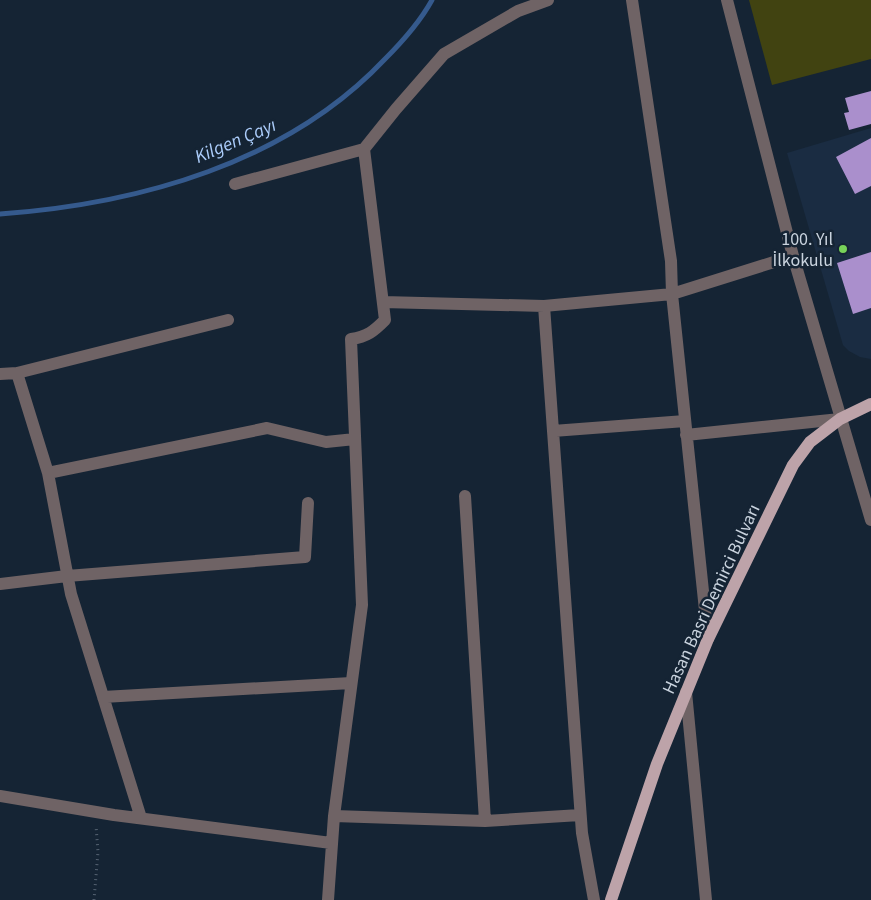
<svg xmlns="http://www.w3.org/2000/svg" width="871" height="900" font-family="'Source Sans 3',sans-serif">
  <style>
    .built { fill: #1a2c42 }
    .green { fill: #414311 }
    .lines { fill: none; stroke-linecap: round; stroke-linejoin: round }
    .stream { stroke: #355a8d; stroke-width: 5 }
    .building { fill: #aa8fcc }
    .path { stroke: #556271; stroke-width: 3; stroke-dasharray: 1 4; stroke-linecap: butt }
    .minor { stroke: #6f6365; stroke-width: 12 }
    .major { stroke: #bda3a9; stroke-width: 12 }
    .poi-dot { fill: #77d259; stroke: #152434; stroke-width: 2 }
    .labels { text-anchor: middle; stroke-width: 5; stroke-linejoin: round; paint-order: stroke }
    .poi-label { font-size: 18px; fill: #c9d3de; stroke: #152434; text-anchor: end }
    .street-label { font-size: 18px; fill: #c9d3de; stroke: #152434 }
    .water-label { font-size: 19px; font-style: italic; fill: #abccfa; stroke: #152434 }
  </style>
  <rect width="100%" height="100%" fill="#152434"/>
  <path class="built" d="M871 128V359L860 357 849 351 843 345 787 153Z"/>
  <path class="green" d="M749 0H871V59L772 85Z"/>
  <g class="lines">
    <path class="stream" d="M0 214C139 204 287 163 385 59 403 41 420 22 432 0"/>
  </g>
  <path class="building" d="M871 91V124L849 130 844 113 849 112 845 98Z
    M871 138V186L855 194 836 157Z
    M871 252V308L853 314 837 263Z"/>
  <g class="lines">
    <path class="path" d="M94 900 98 852 96 826"/>
    <path class="minor" d="M632 0 671 261 672 294 708 639
      M727 0 793 256 871 520
      M235 184 364 149 396 109 444 54 518 11 548 0
      M383 302 544 306 672 294 793 256
      M544 306 582 833 594 900
      M17 373 48 473 71 594 141 818
      M0 374 17 373 228 320
      M553 431 685 421
      M686 435 840 419
      M48 473 267 428 326 442 355 439
      M465 496 485 821
      M0 584 67 576 305 557 308 503
      M686 692 706 900
      M103 697 351 683
      M0 796 114 815 331 843
      M334 816 485 821 580 815
      M328 900 334 816 362 605 351 339C367 337 374 331 385 320L364 149"/>
    <path class="major" d="M611 900 657 764 708 639 793 465 810 442 840 419 871 404"/>
  </g>
  <circle class="poi-dot" cx="843" cy="249" r="5"/>
  <g class="labels">
    <g class="poi-label">
      <text x="833" y="245">100. Yıl<tspan x="833" dy="21">İlkokulu</tspan></text>
    </g>
    <g class="street-label">
      <text transform="translate(711 599) rotate(-65)" y="6">Hasan Basri Demirci Bulvarı</text>
    </g>
    <g class="water-label">
      <text transform="translate(235 140) rotate(-23)" y="7">Kilgen Çayı</text>
    </g>
  </g>
</svg>
